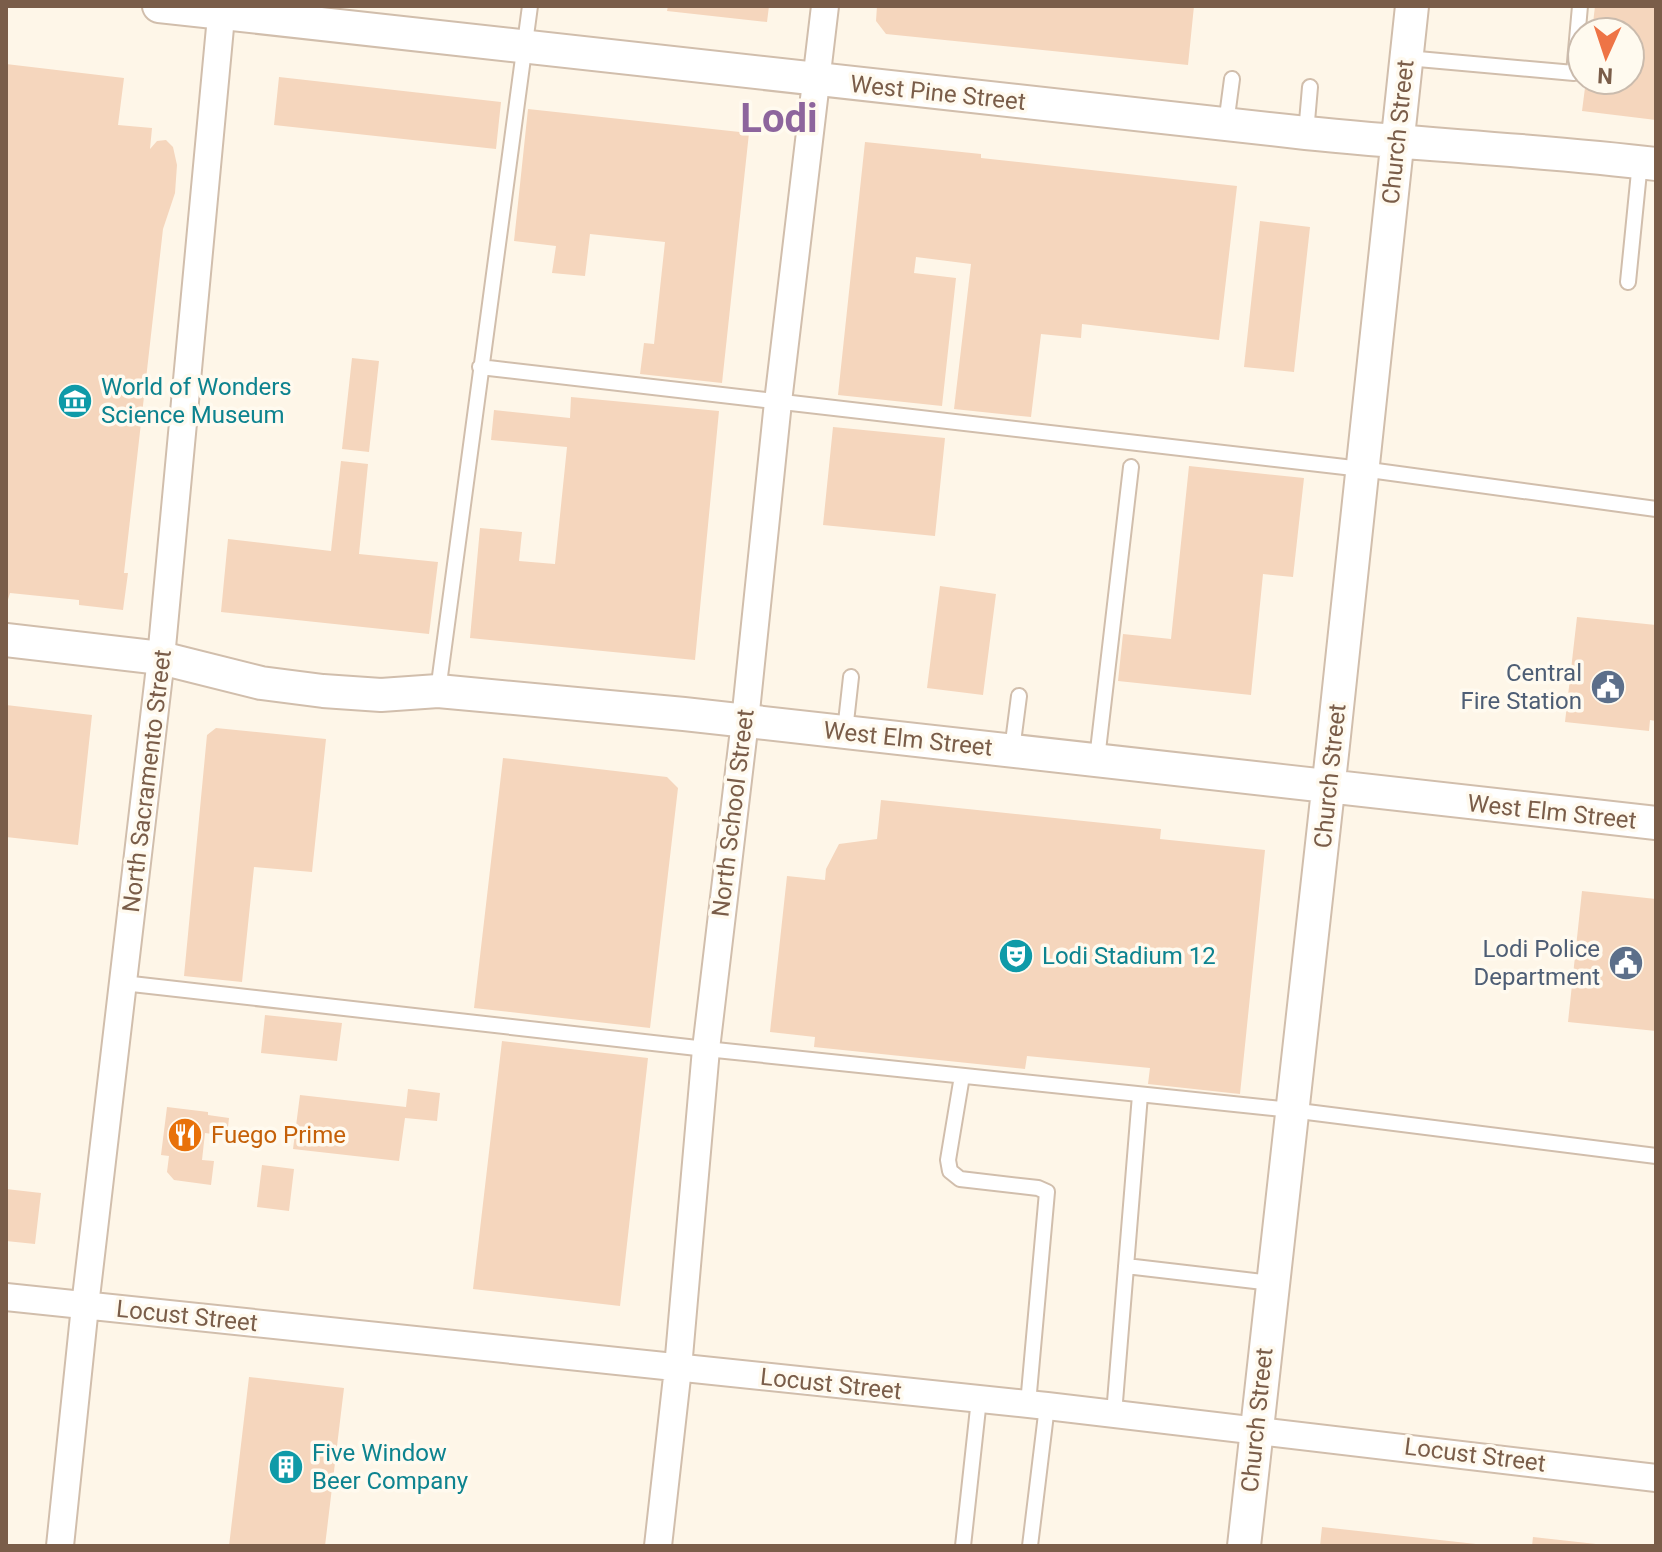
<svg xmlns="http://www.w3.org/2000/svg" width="1662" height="1552" font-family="Roboto,sans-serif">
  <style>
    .building { fill: #f5d6bd }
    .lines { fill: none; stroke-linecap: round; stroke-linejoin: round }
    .service-casing { stroke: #d1beac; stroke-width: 18 }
    .minor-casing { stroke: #d1beac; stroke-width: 30 }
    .tertiary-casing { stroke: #d1beac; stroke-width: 36 }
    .service { stroke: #fff; stroke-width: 14 }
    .minor { stroke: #fff; stroke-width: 26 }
    .tertiary { stroke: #fff; stroke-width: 32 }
    .labels { text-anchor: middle; stroke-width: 7; stroke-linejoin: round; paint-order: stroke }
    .street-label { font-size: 24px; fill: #7a5d49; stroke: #fffaef }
    .culture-label { font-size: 24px; fill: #0d838f; stroke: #fffaef; text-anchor: start }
    .service-label { font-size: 24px; fill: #4e5e75; stroke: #fffaef; text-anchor: end }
    .food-label { font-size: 24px; fill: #c56008; stroke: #fffaef; text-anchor: start }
    .town-label { font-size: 40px; font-weight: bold; fill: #8d659d; stroke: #fffaef }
  </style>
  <rect width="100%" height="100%" fill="#fef6e8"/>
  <path class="building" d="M668 6H769L767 22 667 11Z
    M877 6H1194L1188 65 886 34 876 21Z
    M1595 6H1656V120L1582 111 1586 80H1630V32H1592Z
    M6 64 124 78 118 125 152 128 150 149 157 141 166 140 173 147 177 165 175 193 163 229 124 573H128L123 610 79 605V600L10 593 6 606Z
    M279 77 501 102 496 149 274 125Z
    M528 109 749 133 722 383 640 374 644 343 654 344 665 242 590 234 585 276 552 273 556 246 514 241Z
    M865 142 981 154V158L1237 186 1219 340 1082 324 1081 338 1041 334 1031 417 954 409 971 264 916 257 914 273 956 278 942 406 838 395Z
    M1260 221 1310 227 1294 372 1244 367Z
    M352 358 379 361 369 452 342 449Z
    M571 397 719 411 695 660 470 638 480 528 522 532 519 561 555 564 567 447 491 440 494 410 570 418Z
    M833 427 945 438 935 536 823 525Z
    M341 461 368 464 359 554 438 562 429 634 221 612 228 539 331 551Z
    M1189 466 1304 478 1293 577 1263 574 1251 695 1118 681 1123 634 1171 639Z
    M940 586 996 594 983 695 927 688Z
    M1577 617 1656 625V721L1650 720 1649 731 1565 722Z
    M6 705 92 715 78 845 6 837Z
    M216 728 326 739 312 872 254 867 242 982 184 976 207 735Z
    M503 758 667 777 678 788 650 1028 474 1008Z
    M881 800 1161 829 1160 839 1265 850 1240 1094 1148 1084 1150 1068 1027 1056 1025 1069 814 1047 815 1037 770 1032 787 876 825 880 826 869 839 844 877 839Z
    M1582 891 1656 899V1031L1568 1022Z
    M265 1015 342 1023 337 1061 261 1053Z
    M502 1041 648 1058 620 1306 473 1289Z
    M408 1089 440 1093 437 1121 405 1118 399 1161 293 1149 300 1095 406 1107Z
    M167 1107 208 1112V1115L229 1118 227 1136 205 1133 202 1160 214 1161 211 1185 174 1180 167 1172 169 1156 161 1155Z
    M262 1165 294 1169 289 1211 257 1207Z
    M6 1189 41 1193 35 1244 6 1241Z
    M249 1377 344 1388 325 1546H229Z
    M1322 1527 1476 1544V1546H1320Z
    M1533 1537 1596 1544V1546H1532Z"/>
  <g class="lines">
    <g class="service-casing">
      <path id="service" d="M1407 58 1574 73 1580 6
        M1226 124 1232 79
        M1306 133 1310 87
        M1628 282 1640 162
        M480 367 1362 469 1656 509
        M438 691 530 6
        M845 731 851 677
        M1012 750 1019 696
        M1097 759 1131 467
        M123 983 706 1049 1291 1110 1656 1156
        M962 1076 948 1160 950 1171 960 1179 1038 1188 1047 1192 1028 1404
        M1126 1266 1272 1283
        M1114 1414 1140 1095
        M963 1546 979 1399
        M1030 1546 1047 1406"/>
    </g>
    <g class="minor-casing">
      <path id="minor" d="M6 1297 1047 1406 1656 1478
        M60 1546 85 1306 161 658 222 6
        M658 1546 678 1368 706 1049 745 721 778 402 825 6"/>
    </g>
    <g class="tertiary-casing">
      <path id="tertiary" d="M159 6 1306 133C1422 145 1540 150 1656 164
        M6 640 161 658 261 683 323 691 381 695 438 691 684 714 1656 823
        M1244 1546 1333 745 1412 6"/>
    </g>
    <use href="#service" class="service"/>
    <use href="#minor" class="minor"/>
    <use href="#tertiary" class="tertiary"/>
  </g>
  <defs>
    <g id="museum-disc" transform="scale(1.8)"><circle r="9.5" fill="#0f9aa8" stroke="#fffaef"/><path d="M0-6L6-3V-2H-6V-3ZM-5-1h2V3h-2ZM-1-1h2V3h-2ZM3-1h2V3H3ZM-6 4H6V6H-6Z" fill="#fff"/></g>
    <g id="civic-disc" transform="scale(1.8)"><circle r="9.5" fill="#5c6f8a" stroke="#fffaef"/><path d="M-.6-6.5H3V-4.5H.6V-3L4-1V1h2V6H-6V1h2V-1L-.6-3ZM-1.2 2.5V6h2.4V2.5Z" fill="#fff"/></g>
    <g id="theatre-disc" transform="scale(1.8)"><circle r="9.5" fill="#0f9aa8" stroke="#fffaef"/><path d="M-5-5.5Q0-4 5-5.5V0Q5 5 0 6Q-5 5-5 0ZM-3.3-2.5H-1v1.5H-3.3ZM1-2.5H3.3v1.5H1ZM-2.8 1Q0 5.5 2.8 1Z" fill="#fff"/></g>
    <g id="restaurant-disc" transform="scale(1.8)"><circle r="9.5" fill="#e8710a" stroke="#fffaef"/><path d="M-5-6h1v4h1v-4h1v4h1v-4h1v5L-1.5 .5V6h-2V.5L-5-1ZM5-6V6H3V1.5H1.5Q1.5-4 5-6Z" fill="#fff"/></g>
    <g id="building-disc" transform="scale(1.8)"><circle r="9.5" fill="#0f9aa8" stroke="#fffaef"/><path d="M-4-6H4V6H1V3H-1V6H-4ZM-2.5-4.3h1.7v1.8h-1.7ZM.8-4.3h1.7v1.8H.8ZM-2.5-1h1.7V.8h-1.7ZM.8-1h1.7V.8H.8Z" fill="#fff"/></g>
  </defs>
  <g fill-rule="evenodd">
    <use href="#museum-disc" x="75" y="401"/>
    <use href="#civic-disc" x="1608" y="687"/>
    <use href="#theatre-disc" x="1016" y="956"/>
    <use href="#civic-disc" x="1626" y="963"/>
    <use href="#restaurant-disc" x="185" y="1135"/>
    <use href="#building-disc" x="286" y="1467"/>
  </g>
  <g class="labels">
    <g class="street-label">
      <text transform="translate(938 93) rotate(6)" y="8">West Pine Street</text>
      <text transform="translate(1398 132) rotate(-84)" y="8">Church Street</text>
      <text transform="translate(908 739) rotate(6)" y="8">West Elm Street</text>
      <text transform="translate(1330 776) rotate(-84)" y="8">Church Street</text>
      <text transform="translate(147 781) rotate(-83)" y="8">North Sacramento Street</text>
      <text transform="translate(1552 812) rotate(6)" y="8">West Elm Street</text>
      <text transform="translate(733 813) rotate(-83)" y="8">North School Street</text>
      <text transform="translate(187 1316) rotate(6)" y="8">Locust Street</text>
      <text transform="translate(831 1384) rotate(6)" y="8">Locust Street</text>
      <text transform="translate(1257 1420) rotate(-84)" y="8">Church Street</text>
      <text transform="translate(1475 1455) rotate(7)" y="8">Locust Street</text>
    </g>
    <g class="culture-label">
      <text x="101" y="395">World of Wonders<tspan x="101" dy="28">Science Museum</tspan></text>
      <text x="1042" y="964">Lodi Stadium 12</text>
      <text x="312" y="1461">Five Window<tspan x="312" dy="28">Beer Company</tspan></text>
    </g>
    <g class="service-label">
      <text x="1582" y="681">Central<tspan x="1582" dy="28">Fire Station</tspan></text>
      <text x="1600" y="957">Lodi Police<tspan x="1600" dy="28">Department</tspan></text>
    </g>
    <g class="food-label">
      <text x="211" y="1143">Fuego Prime</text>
    </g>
    <g class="town-label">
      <text x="779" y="132">Lodi</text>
    </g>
  </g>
  <rect width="1662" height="1552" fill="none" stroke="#7a5d49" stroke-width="16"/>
  <g transform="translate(1606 56) rotate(183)"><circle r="38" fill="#fffaef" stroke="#cabbad" stroke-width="2"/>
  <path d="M0-6L14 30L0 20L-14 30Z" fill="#ee7446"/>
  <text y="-12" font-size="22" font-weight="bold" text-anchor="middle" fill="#7a5d49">N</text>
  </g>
</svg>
